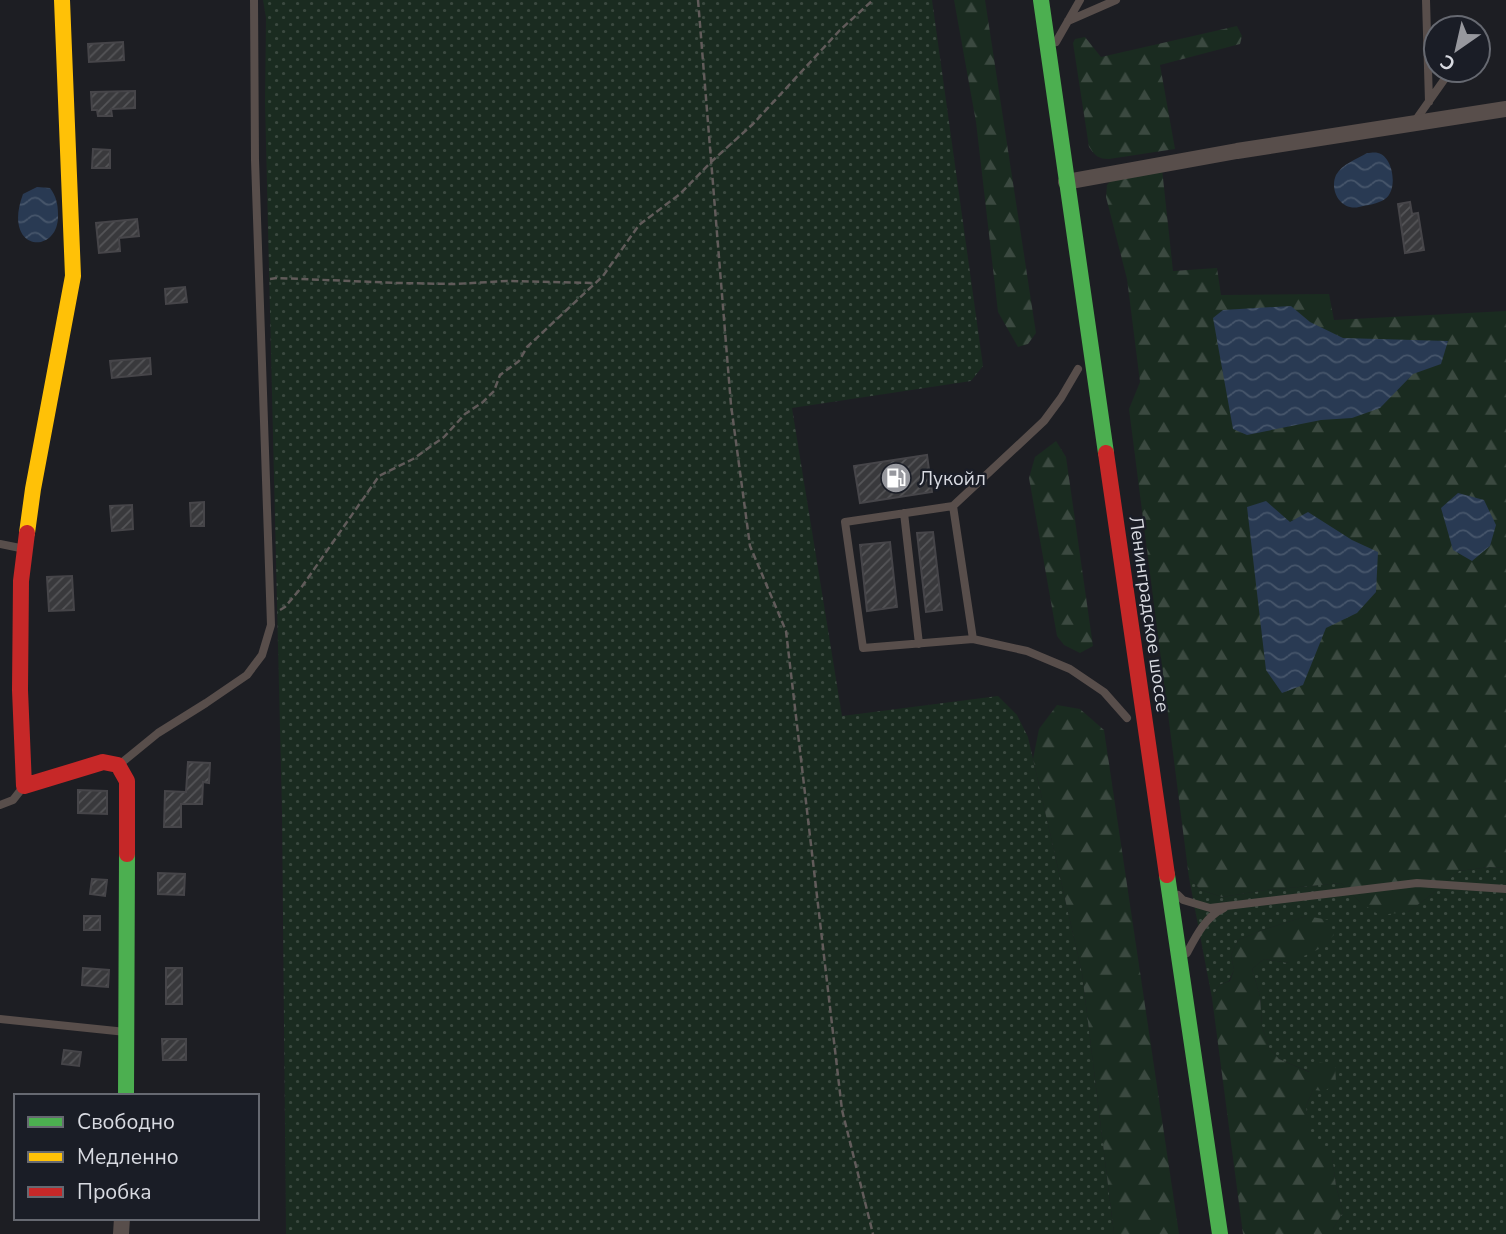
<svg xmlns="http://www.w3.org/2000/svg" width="1506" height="1234" font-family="'Nunito Sans',sans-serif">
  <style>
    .grass { fill: url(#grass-dots) }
    .forest { fill: url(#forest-firs) }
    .water { fill: url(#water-waves) }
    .building { fill: url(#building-hatch); stroke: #464549; stroke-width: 2 }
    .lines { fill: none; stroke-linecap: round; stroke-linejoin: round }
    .path { stroke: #615b5a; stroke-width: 2.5; stroke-dasharray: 7 3.5; stroke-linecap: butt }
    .lane { stroke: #584e4b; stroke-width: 8 }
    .street { stroke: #584e4b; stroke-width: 16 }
    .fast { stroke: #4caf50; stroke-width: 16 }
    .slow { stroke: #ffc107; stroke-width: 16 }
    .jam { stroke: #c62828; stroke-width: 16 }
    .labels { text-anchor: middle; stroke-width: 5; stroke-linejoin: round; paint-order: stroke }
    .poi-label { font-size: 19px; fill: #d8dae1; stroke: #1a1d26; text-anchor: start }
    .street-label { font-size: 19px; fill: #d8dae1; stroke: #1a1d26 }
  </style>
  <defs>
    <pattern id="grass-dots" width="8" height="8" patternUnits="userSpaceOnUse" patternTransform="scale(1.75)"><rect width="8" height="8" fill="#1a2b20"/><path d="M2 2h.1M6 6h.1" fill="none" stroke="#3b4940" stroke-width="1.8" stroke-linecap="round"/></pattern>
    <pattern id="forest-firs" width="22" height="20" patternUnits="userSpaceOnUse" patternTransform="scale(1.75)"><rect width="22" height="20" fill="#1a2b20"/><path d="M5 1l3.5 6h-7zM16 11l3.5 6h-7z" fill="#3b4940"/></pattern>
    <pattern id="water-waves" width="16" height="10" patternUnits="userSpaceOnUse" patternTransform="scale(1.75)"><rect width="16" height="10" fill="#293a53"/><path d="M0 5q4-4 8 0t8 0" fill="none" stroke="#47566b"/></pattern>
    <pattern id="building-hatch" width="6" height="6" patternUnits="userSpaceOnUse" patternTransform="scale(1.75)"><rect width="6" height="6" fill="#39393c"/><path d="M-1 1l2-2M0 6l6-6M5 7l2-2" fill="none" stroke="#555558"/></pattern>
  </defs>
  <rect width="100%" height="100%" fill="#1d1e23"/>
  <path class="grass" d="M263 0H932L983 366 971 381 792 408 842 716 998 696 1017 715 1028 737 1082 973 1114 1234H286L282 812 265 102 266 18Z
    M1490 867 1506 868V1234H1333V1229L1343 1212 1336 1186 1332 1157 1308 1135 1306 1106 1313 1090 1310 1072 1279 1059 1269 1048 1262 1026 1260 996 1252 969 1264 959 1289 963 1306 916 1266 929 1238 940 1231 955 1234 970 1229 981 1219 985 1212 998 1189 878 1201 890 1222 897 1266 890 1341 883 1360 902 1408 912 1427 898 1459 871Z"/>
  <path class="forest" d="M954 0H985L1036 333 1028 344 1018 347 998 312 976 122Z
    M1237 26 1242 36 1240 44 1160 65 1175 149 1109 159C1099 159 1095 156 1089 147L1073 43 1075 39 1085 37 1101 57Z
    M1162 169 1173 271 1217 268 1221 295 1329 294 1334 320 1506 311V868L1490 867 1459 871 1427 898 1408 912 1379 915 1360 902 1341 883 1266 890 1222 897 1201 890 1189 878 1129 409 1140 382 1127 279 1106 197 1107 185 1114 177Z
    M1056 441 1066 457 1093 646 1080 653 1064 645 1057 636 1029 478 1035 457Z
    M1057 705 1080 709 1104 730 1179 1234H1114L1082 973 1033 759 1039 729Z
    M1306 916 1329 920 1334 935 1319 949 1289 963 1264 959 1252 969 1260 996 1262 1026 1269 1048 1279 1059 1309 1072 1320 1062 1335 1066 1336 1082 1325 1091 1313 1090 1306 1106 1309 1135 1332 1156 1336 1186 1343 1212 1333 1229V1234H1243L1212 998 1219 985 1230 981 1234 970 1231 955 1238 940 1266 929Z"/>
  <path class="water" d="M1367 153C1371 153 1374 152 1378 153 1394 157 1398 191 1385 199 1378 204 1367 205 1359 207 1341 211 1329 191 1336 175 1342 164 1357 159 1367 153Z
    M37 187 50 188C56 196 58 204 58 214 60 256 1 253 23 194Z
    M1291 306 1310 322 1343 338 1448 341 1441 364 1413 374 1380 408 1352 418 1321 420 1247 435 1233 429 1213 318 1223 310Z
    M1458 493 1484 500 1496 525 1490 546 1472 561 1453 550 1441 508Z
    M1266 501 1290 522 1308 512 1352 540 1378 552 1376 592 1357 613 1326 628 1303 685 1282 693 1266 670 1247 507Z"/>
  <path class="building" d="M123 42 124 60 89 62 88 44Z
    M135 91V108L111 109 112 116H98L97 110H92L91 92Z
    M93 149 110 150V168H92Z
    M1410 202 1412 214 1418 213 1424 250 1405 253 1398 204Z
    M137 219 139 236 119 238 120 251 99 253 96 223Z
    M185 287 187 302 166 304 165 289Z
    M150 358 151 374 112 378 110 361Z
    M927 455 932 492 860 503 854 466Z
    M204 502V526H191L190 503Z
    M132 505 133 529 112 531 110 506Z
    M933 532 942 610 926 612 917 533Z
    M890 542 897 607 867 611 860 545Z
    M72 576 74 610 49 611 47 577Z
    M188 762 210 763 209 783 203 782 202 804H181V827H164L165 791 186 792Z
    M78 790 107 791V814L78 813Z
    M158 873 185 874 184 895 158 894Z
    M92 879 107 880 105 896 90 894Z
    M84 916H100V930H84Z
    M83 968 109 970 108 987 82 985Z
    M166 968H182V1004H166Z
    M162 1039H186V1060H163Z
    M64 1050 81 1052 79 1066 62 1064Z"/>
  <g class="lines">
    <path class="path" d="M698 0 731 405 750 546 786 631 842 1110 873 1234
      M270 279 277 278 398 283 455 284 507 281 593 283
      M280 610 285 607 301 588 379 476 413 459 444 437 465 414 483 402 494 391 500 375 519 361 527 347 603 276 639 225 680 194 711 162 753 124 840 30 873 0"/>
    <path class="lane" d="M1426 0 1429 102
      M1068 21 1116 0
      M1056 42 1080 0
      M1415 121 1451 70
      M1078 369 1061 398 1044 421 953 506 845 522 863 648 973 639 1027 651 1070 669 1104 692 1127 718
      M953 506 973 639
      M904 513 919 644
      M0 544 25 549
      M120 764 158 733 206 703 247 675 262 655 271 625 255 160 254 0
      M0 805 13 800 24 786
      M1178 895 1183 900 1210 908 1417 883 1506 889
      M1187 953C1196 936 1206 916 1224 908
      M0 1019 126 1032"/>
    <path class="street" d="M1066 182 1237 151 1506 109
      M121 1234 122 1218"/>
    <path class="fast" d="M1041 0 1106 453
      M1167 875 1220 1234
      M126 1096 127 854"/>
    <path class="slow" d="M27 533 33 489 73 276 62 0"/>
    <path class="jam" d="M1106 453 1167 875
      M27 533 21 581 20 690 24 786 103 762 118 765 127 781V854"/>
  </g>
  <defs>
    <g id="fuel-disc" transform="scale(1.575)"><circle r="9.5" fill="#97989e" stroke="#1a1d26"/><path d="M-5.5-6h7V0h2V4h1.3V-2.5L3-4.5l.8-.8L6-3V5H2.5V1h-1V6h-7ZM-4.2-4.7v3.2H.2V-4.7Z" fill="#fff"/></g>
  </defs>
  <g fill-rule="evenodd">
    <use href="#fuel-disc" x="896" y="478"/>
  </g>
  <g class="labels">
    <g class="poi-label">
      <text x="919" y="485">Лукойл</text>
    </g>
    <g class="street-label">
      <text transform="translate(1150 614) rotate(82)" y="7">Ленинградское шоссе</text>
    </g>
  </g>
  <rect x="14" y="1094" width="245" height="126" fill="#1a1d26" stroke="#666971" stroke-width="2"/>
  <rect x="28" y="1117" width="35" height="10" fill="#4caf50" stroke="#666971" stroke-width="2"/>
  <text x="77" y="1129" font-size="21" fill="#d8dae1">Свободно</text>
  <rect x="28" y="1152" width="35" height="10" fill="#ffc107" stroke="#666971" stroke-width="2"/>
  <text x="77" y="1164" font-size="21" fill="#d8dae1">Медленно</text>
  <rect x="28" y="1187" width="35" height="10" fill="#c62828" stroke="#666971" stroke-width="2"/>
  <text x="77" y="1199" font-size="21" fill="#d8dae1">Пробка</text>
  <g transform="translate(1457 49) rotate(214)"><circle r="33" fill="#1a1d26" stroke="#666971" stroke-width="2"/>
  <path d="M0-5L12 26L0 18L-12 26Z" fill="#97989e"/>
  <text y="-10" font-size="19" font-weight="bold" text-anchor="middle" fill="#d8dae1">С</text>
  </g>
</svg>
